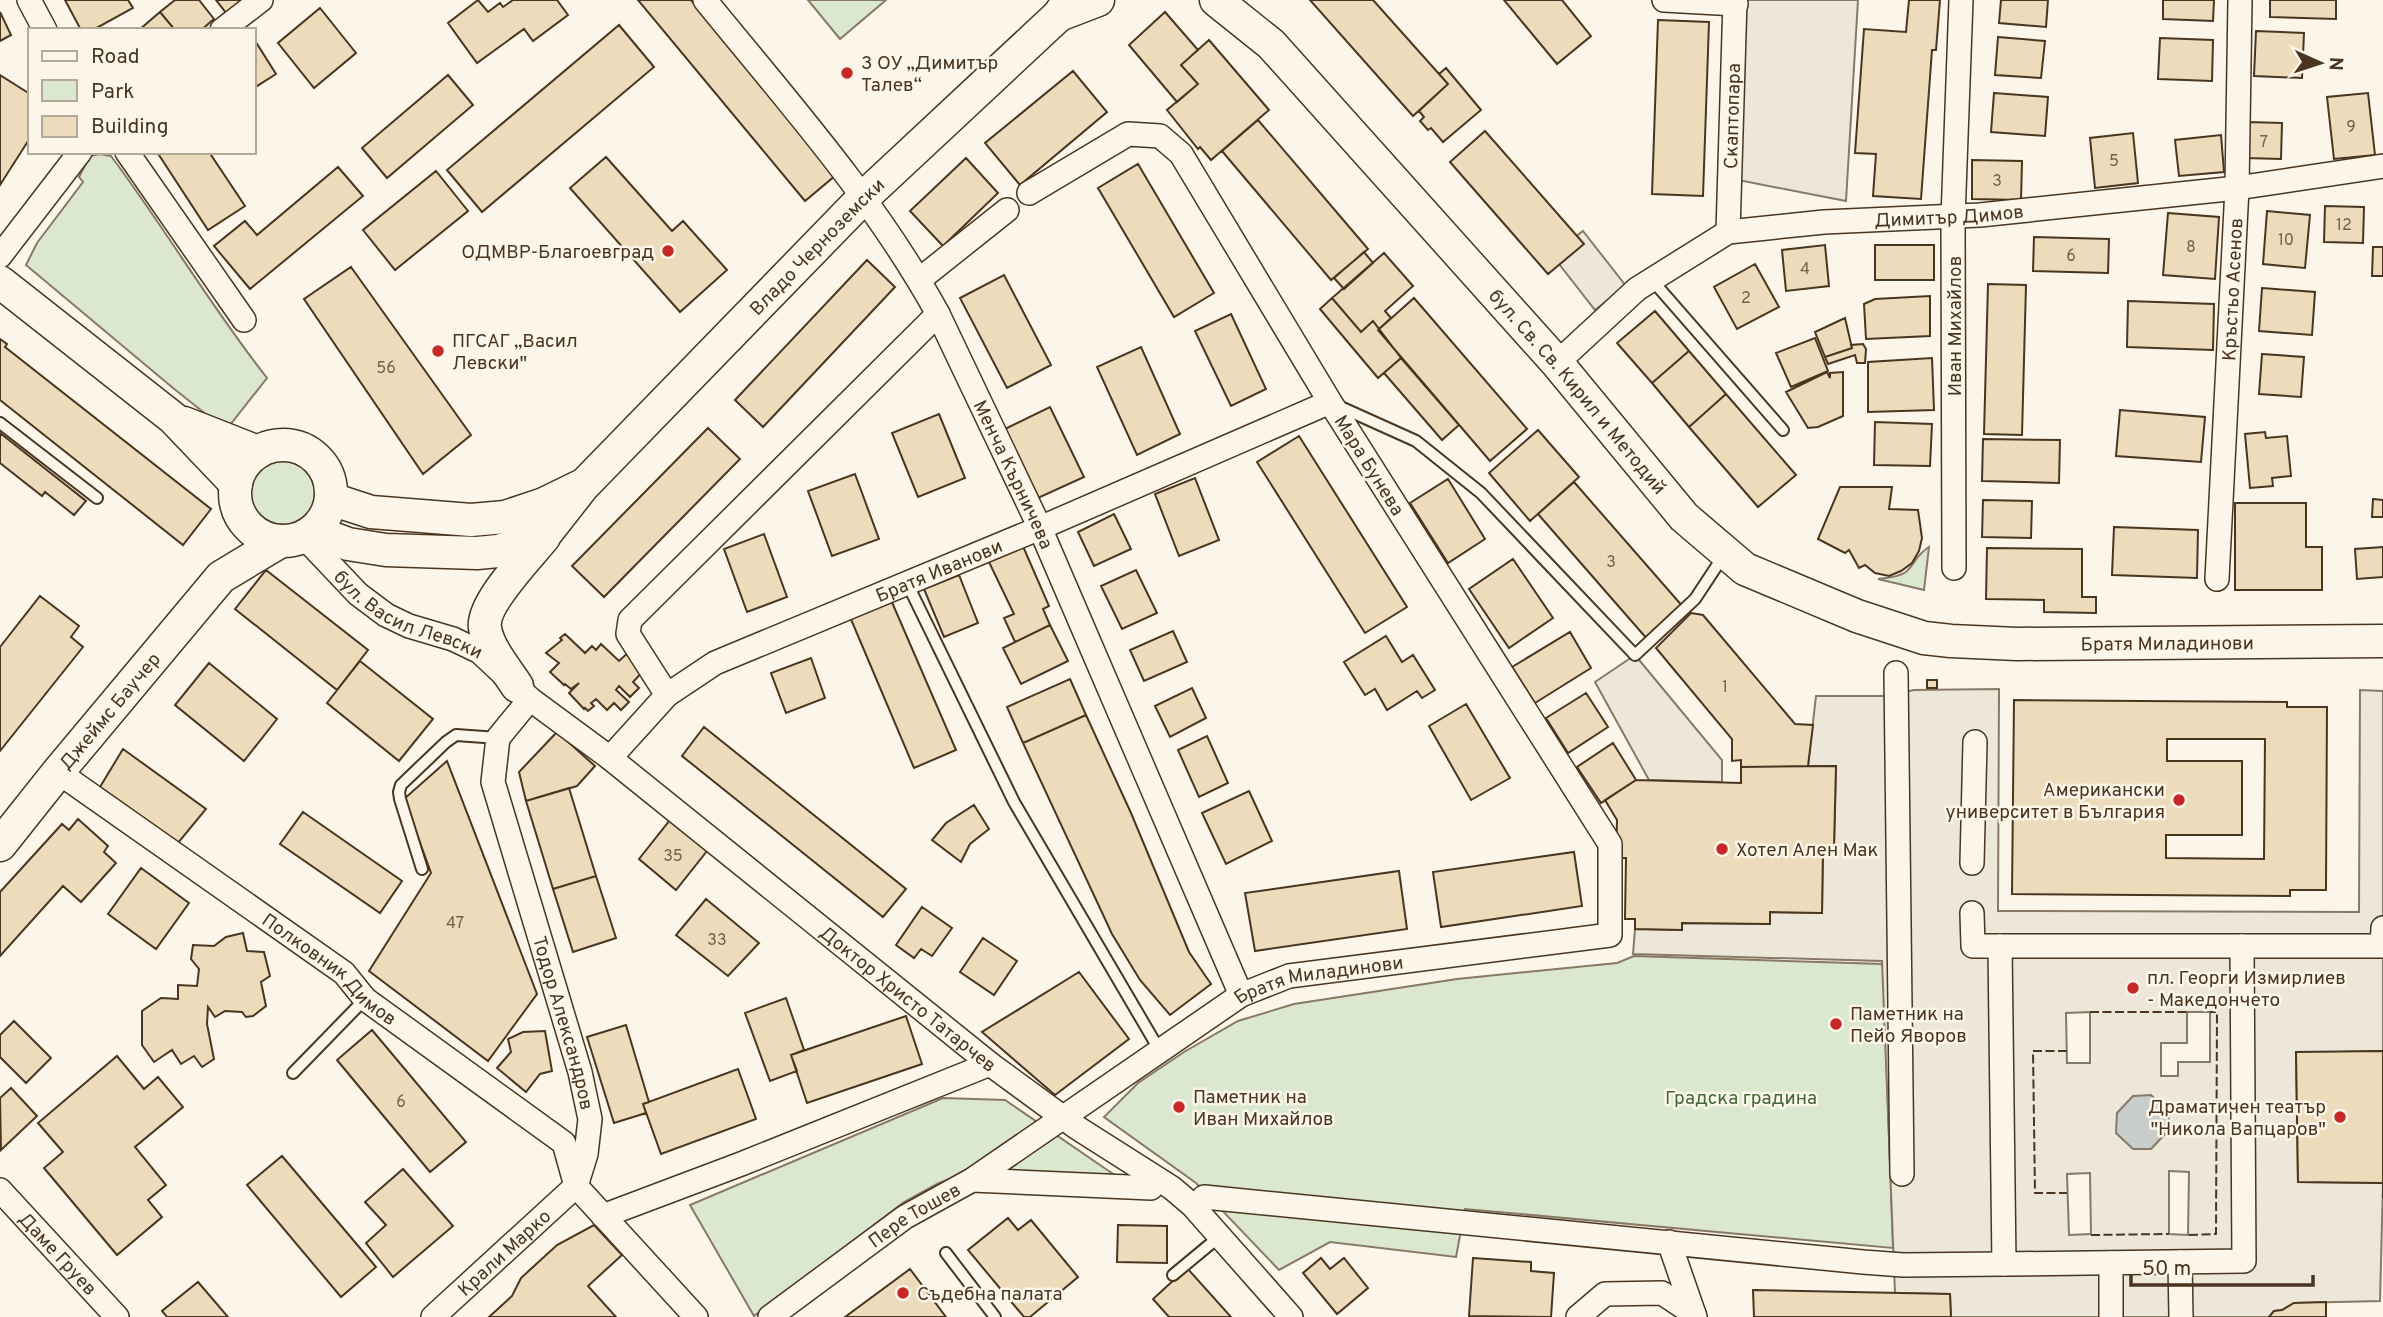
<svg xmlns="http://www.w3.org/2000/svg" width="2383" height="1317" font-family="Overpass,sans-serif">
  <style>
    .green { fill: #dce7d0; stroke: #887966; stroke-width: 2 }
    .parking { fill: #ede7d9; stroke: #887966; stroke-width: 2; fill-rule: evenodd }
    .water { fill: #c9cecd; stroke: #887966; stroke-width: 2 }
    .building { fill: #ecdcbc; stroke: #4a3520; stroke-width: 2; fill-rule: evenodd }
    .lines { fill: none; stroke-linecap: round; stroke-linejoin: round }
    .lane-casing { stroke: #4a3520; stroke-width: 14 }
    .street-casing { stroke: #4a3520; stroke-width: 26 }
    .secondary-casing { stroke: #4a3520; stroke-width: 35 }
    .lane { stroke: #fbf6e9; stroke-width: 10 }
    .street { stroke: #fbf6e9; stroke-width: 23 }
    .secondary { stroke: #fbf6e9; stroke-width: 32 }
    .fence { stroke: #4a3520; stroke-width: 2; stroke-dasharray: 9 3.5; stroke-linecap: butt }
    .poi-dot { fill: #c62828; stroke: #fbf6e9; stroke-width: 2.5 }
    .labels { text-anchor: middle; stroke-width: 5; stroke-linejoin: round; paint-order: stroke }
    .number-label { font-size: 16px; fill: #725f47 }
    .poi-label { font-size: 19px; fill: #4a3520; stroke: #fbf6e9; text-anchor: start }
    .street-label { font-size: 19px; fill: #4a3520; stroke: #fbf6e9 }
    .park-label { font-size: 19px; fill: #436837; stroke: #fbf6e9 }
  </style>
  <rect width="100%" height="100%" fill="#fbf6e9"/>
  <path class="green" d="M808 0H886L840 39Z
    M100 154 111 156C165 228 211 307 267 378L230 425 207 415 173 388 26 265 37 243 83 182 79 177 90 156Z
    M243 493a40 40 0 1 1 80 0a40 40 0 1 1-80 0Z
    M1929 547 1924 590 1878 579C1887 578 1899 577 1906 572 1916 563 1915 556 1929 547Z
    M1634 956 1883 964 1893 1248 1465 1209 1456 1257 1330 1242 1279 1270 1196 1183 1104 1117 1138 1083 1184 1052 1238 1021 1294 1004 1457 979 1617 963Z
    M943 1098 1005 1100 1119 1178 970 1171 937 1184 904 1202 754 1316 690 1205Z"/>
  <path class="parking" d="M1744 0H1858L1846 201 1738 180Z
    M1583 231 1626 286 1595 310 1552 255Z
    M1635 655 1722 760V782L1649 780 1595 682Z
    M1999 689 1998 911 2359 912 2360 690 2383 691V1051L2296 1053 2298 1182 2383 1183 2380 1301 2294 1303 2282 1310 2274 1311 2269 1317H1951L1950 1294 1895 1293 1882 961 1633 954 1635 929 1682 930V923L1770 924V912L1822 913 1823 850 1834 847 1836 766H1808L1816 696H1904L1905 692 1914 690ZM2090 1012V1063H2067L2066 1013ZM2187 1012H2210V1062H2178V1076H2161V1043H2187ZM2169 1171 2189 1172 2188 1235 2169 1234ZM2090 1173 2091 1234 2069 1235 2067 1174Z"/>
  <path class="water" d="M2151 1095 2169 1113 2168 1131 2151 1149H2133L2116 1133 2117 1113 2133 1096Z"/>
  <path class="building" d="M65 0H128L133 8 93 30H81Z
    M175 0H199L214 19 201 30H175L160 12Z
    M216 0H252L230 18Z
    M478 0 488 12 500 3 503 7 513 0H557L568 15 533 41 524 29 477 63 448 23Z
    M638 0H691L836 175 805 201Z
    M1310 0H1373L1448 84 1413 116Z
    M1504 0H1562L1591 36 1557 64Z
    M1909 0H1940L1936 50H1932L1921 199 1873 196 1876 154 1855 153 1864 29 1906 32Z
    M2001 0H2048L2046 27 1999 23Z
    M2163 0H2214L2213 21 2163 19Z
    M2270 0H2336V19L2270 17Z
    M320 8 356 53 314 88 278 43Z
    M0 12 11 35 0 41Z
    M160 12 175 30H139Z
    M1165 12 1198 50 1181 65 1198 84 1177 102 1129 45Z
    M1658 20 1709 22 1703 196 1652 194Z
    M619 25 654 67 482 212 447 170Z
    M2256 31 2304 33 2302 78 2254 76Z
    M1998 37 2045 41 2041 78 1995 75Z
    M2160 38 2213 40 2212 81 2158 79Z
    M254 39 276 74 254 88Z
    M1209 40 1269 110 1211 160 1200 147 1198 149 1167 110 1198 84 1181 65Z
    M1446 68 1481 110 1443 142 1431 128 1428 130 1420 121 1424 117 1419 111 1448 84 1439 74Z
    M1073 71 1107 112 1020 185 985 143Z
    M0 75 30 94V138L0 185Z
    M448 75 473 105 387 178 362 148Z
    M1994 93 2048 97 2045 136 1991 132Z
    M2368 93 2375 155 2334 159 2327 97Z
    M1258 120 1368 249 1331 280 1222 151Z
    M2247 122 2282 123 2281 159 2246 158Z
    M1485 131 1584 244 1548 274 1450 162Z
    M2133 133 2138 183 2095 188 2090 138Z
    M2221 135 2224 172 2179 176 2175 140Z
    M157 152H209L245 206 208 230Z
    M606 157 672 231 683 221 727 270 680 312 570 188Z
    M966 158 998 193 943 246 910 211Z
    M1972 160 2022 161 2021 200 1972 199Z
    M1138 164 1214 293 1174 317 1098 188Z
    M338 167 363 196 250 289 214 246 245 221 257 235Z
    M436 171 468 211 395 270 363 230Z
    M2325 206 2364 207 2363 243 2324 242Z
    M2267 211 2310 215 2305 268 2263 264Z
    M2168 213 2219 217 2215 279 2163 275Z
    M2034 237 2109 239 2108 273 2033 271Z
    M1825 245 1829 286 1786 291 1782 250Z
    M1875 245H1934V280H1875Z
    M2373 247H2383V276H2372Z
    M1364 252 1373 263 1344 289 1334 278Z
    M1384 253 1413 286 1385 311 1391 318 1379 329 1373 321 1361 332 1332 298Z
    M867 260 895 287 763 427 735 400Z
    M1755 264 1779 307 1737 329 1714 287Z
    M351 267 471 435 423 474 304 299Z
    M1004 275 1051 365 1007 388 960 298Z
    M1988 284 2026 285 2022 435 1984 434Z
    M2262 288 2315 292 2312 335 2259 331Z
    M1930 296V336L1866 339 1864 304 1875 299Z
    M1332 298 1361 332 1373 321 1401 358 1378 378 1320 309Z
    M1414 298 1527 429 1490 461 1378 330Z
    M2128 301 2214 304 2213 350 2127 347Z
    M1655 311 1689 351 1652 383 1617 343Z
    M1231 314 1266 389 1231 406 1195 331Z
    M1845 318 1852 348 1825 357 1815 332Z
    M1815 338 1828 371 1791 387 1776 353Z
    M0 339 7 344 5 347 211 509 183 545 0 400Z
    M1863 344 1866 349 1865 363H1857L1855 355 1828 364 1825 357 1852 348 1851 345Z
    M1141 347 1180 434 1137 455 1097 367Z
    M1689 351 1726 394 1689 427 1652 383Z
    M2262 354 2304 357 2301 397 2259 394Z
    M1401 358 1459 425 1442 440 1384 373Z
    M1932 358 1934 410 1868 412V362Z
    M1827 372 1830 378V373L1843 372V416L1818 427 1808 428 1786 392Z
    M1726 394 1796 475 1758 507 1689 427Z
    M1050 407 1084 477 1038 498 1005 429Z
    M2120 410 2205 417 2201 462 2116 456Z
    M939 414 965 478 918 497 892 433Z
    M1875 422 1932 424 1930 466 1874 465Z
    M708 428 740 459 604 597 572 566Z
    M1538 430 1579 477 1530 521 1489 473Z
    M2265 432 2266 438 2287 436 2291 476 2272 478 2273 486 2250 488 2245 434Z
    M0 433 86 501 74 515 45 492 42 496 0 463Z
    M1299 436 1407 607 1365 633 1257 462Z
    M1983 439 2060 440 2059 483 1982 481Z
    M855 474 879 539 832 556 808 491Z
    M1195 478 1219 540 1179 556 1155 494Z
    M1448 479 1485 539 1448 563 1410 503Z
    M1574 482 1684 608 1648 640 1538 514Z
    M1840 487H1892L1889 509 1918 510 1922 538 1919 551 1912 563 1901 571 1889 576 1875 573 1865 565 1859 568 1849 550 1845 553 1818 539Z
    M2373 499 2383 500V517H2372Z
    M1983 500 2032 501 2031 538 1982 537Z
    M2235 503H2306V547H2322V590H2235Z
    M1114 514 1131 549 1094 566 1078 532Z
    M2114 527 2198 530 2197 578 2112 575Z
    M764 534 787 597 747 612 724 549Z
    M1022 544 1049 606 1043 609 1050 625 1015 642 1004 618 1014 614 988 560Z
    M2383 547V577L2357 579 2355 549Z
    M1987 548 2082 549V597H2096V613L2044 612V600L1986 599Z
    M1513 559 1553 618 1509 648 1469 589Z
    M266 570 368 650 337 690 235 609Z
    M1136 570 1157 613 1122 629 1101 586Z
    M959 575 978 623 944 637 924 589Z
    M40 596 79 626 71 637 83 647 0 751V647Z
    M891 600 956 750 914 768 850 617Z
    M1691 613 1703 615 1795 724 1813 725 1808 766 1741 767V760L1732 761V739L1656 648Z
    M1050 625 1068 661 1021 684 1003 648Z
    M1173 631 1187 662 1144 681 1130 650Z
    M1570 632 1591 668 1535 703 1512 667Z
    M565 634 585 653 592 646 596 650 601 644 619 661 631 650 648 666 633 682 639 688 630 697 619 686 616 690 629 702 621 710 614 703 607 710 596 699 591 703 594 706 588 711 585 708 584 709 569 693 579 683 571 689 565 684 564 685 550 672 559 663 546 653 562 640 560 638Z
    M1386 636 1402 662 1413 655 1435 690 1422 698 1417 691 1387 710 1375 689 1365 695 1344 662Z
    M811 658 825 698 786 713 771 673Z
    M360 661 433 719 399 761 327 703Z
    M209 663 277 719 244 761 175 705Z
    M1070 679 1086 715 1023 743 1007 707Z
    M1927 680H1937V688H1927Z
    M1192 688 1206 718 1170 737 1155 706Z
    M1586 693 1608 727 1568 753 1546 718Z
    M2014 700 2287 702V707H2327L2326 890H2290V896L2012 894ZM2167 739H2265L2264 859 2166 858V835H2242V761H2167Z
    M1466 704 1510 778 1471 800 1429 726Z
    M1086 715 1131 813 1189 952 1211 984 1170 1015 1140 980 1112 934 1023 743Z
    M704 727 906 889 883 917 682 756Z
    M557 732 595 766 577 786 526 801 519 772Z
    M1207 736 1228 783 1199 797 1178 750Z
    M1613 743 1636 780 1601 803 1577 767Z
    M123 749 206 809 178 843 100 787Z
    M447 761 537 994 488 1061 369 971 431 873 404 799Z
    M1836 766 1834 847 1823 850 1822 913 1770 912V924L1682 923V930L1635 929V919H1625L1626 858H1616L1617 820 1605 800 1636 780 1741 783V767Z
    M569 788 596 876 553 889 526 801Z
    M1249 791 1272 841 1226 864 1202 813Z
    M974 805 989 829 970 844 961 862 932 840 946 823Z
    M303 812 402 881 380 913 280 844Z
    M78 819 108 846 104 852 116 863 81 902 63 886 0 956V892L62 824 69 830Z
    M670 820 707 851 676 890 639 859Z
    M1574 852 1582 906 1441 927 1433 872Z
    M141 868 189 903 156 949 108 914Z
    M1399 871 1407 929 1255 951 1245 893Z
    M596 876 616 938 573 952 553 889Z
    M706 899 759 943 728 976 676 935Z
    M922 907 952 928 932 956 921 949 914 958 896 945Z
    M243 933 247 951 264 952 270 976 261 982 266 1006 253 1016 246 1017 242 1012 225 1011 215 1017 208 1007 207 1024 214 1059 202 1067 194 1056 181 1064 172 1050 154 1062 142 1045V1011L161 998 178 999V985L197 986 199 969 191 959 193 945 214 946 226 937Z
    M983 938 1017 961 994 995 960 972Z
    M1079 972 1129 1039 1055 1095 982 1032Z
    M786 998 804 1050 791 1055 797 1071 770 1081 745 1013Z
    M906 1016 922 1064 807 1103 791 1055Z
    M14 1021 51 1058 26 1083 0 1057V1035Z
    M626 1025 649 1102 643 1104 646 1113 614 1123 587 1037Z
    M372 1030 466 1142 430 1172 337 1060Z
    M545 1031 552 1071 540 1074 526 1092 497 1068 511 1052 508 1039 523 1032Z
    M2383 1051V1198V1183L2298 1182 2296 1052Z
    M117 1056 144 1089 158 1077 183 1107 135 1147 166 1185 148 1200 162 1217 117 1255 44 1168 63 1152 38 1123Z
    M738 1069 756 1119 661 1154 643 1104Z
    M11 1088 37 1116 1 1150 0 1098Z
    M282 1156 376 1267 341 1297 247 1185Z
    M403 1169 453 1226 393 1277 366 1243 386 1225 365 1202Z
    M1008 1218 1018 1230 1031 1220 1078 1277 1030 1317H1024L968 1250Z
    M594 1225 622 1255 588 1286 616 1317H489L512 1296 521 1278 557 1245Z
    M1118 1225 1167 1226V1263L1117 1262Z
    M1321 1258 1330 1269 1344 1258 1368 1288 1337 1314 1303 1273Z
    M1473 1258 1531 1262V1271L1554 1273 1551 1317 1469 1316Z
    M1187 1268 1231 1317H1169L1153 1299Z
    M910 1269 946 1317H845Z
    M198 1282 228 1317H167L162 1311Z
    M1753 1290 1950 1294 1951 1317H1754Z
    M2326 1302V1317H2269L2274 1311 2282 1310 2294 1303Z"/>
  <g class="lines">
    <g class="lane-casing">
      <path id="lane" d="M1652 280 1783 430
        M1336 405 1416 441 1481 493 1635 655 1695 599 1724 555
        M0 423 97 498
        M907 583 1014 802 1160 1051
        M422 869 400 799 399 792 401 785 446 742 456 735 498 738
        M293 1073 365 999
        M946 1253 995 1317
        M1173 1275 1220 1236"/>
    </g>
    <g class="street-casing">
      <g id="street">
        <path d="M29 0 45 30"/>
        <path id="s1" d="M705 0C787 101 875 199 938 314L1040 528 1241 995"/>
        <path d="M1664 0 1736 4"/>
        <path d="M222 30 261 0"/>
        <path d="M127 152 244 320"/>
        <path id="s2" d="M1728 232 1735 0"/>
        <path d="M0 256 80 152"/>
        <path d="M919 280 1007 210"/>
        <path id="s3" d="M1557 363 1637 289 1728 232 1824 222 1980 215 2237 188 2383 166"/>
        <path id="s4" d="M304 537 358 594 386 615 409 626 453 639 480 652 530 699 610 758 990 1064 1076 1127 1172 1188 1192 1205 1291 1317"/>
        <path d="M1954 568 1953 218 1961 0"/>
        <path id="s5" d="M2217 579 2237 188 2240 0"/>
        <path d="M1896 673 1902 1174"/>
        <path d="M667 695 628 634 630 620 938 314"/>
        <path id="s6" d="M530 699 498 738 493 782 580 1072 590 1119 586 1154 577 1183"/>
        <path id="s7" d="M610 758 667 695 715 663 1040 528 1330 402"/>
        <path id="s8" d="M58 772 344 973 365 999 564 1143 576 1186"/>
        <path d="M1972 863 1975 742"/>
        <path d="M1972 913 1973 946H2382L2383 928"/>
        <path d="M2000 946 2004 1264 2244 1261 2242 946"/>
        <path d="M972 1180 1151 1188"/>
        <path d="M576 1186 696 1317"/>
        <path id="s9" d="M0 1190 117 1317"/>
        <path d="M1204 1197 1863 1262 1903 1265 2004 1264"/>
        <path d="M603 1216 741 1164 990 1064"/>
        <path d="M1669 1242 1695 1317"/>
        <path d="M2180 1262 2181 1317"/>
        <path d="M2111 1263V1317"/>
        <path id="s10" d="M433 1317 576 1186"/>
        <path id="s11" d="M770 1317 905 1217 972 1180 1241 995 1289 976 1610 935V844L1330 402 1181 154 1160 136 1128 134 1029 193"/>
        <path d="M1578 1317 1605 1294 1662 1293 1694 1314"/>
      </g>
    </g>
    <g class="secondary-casing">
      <g id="secondary">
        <path id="s12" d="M1216 0 1271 44 1557 363 1684 517 1745 569 1857 616 1924 638 1951 641 2017 644 2383 641"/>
        <path d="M1059 15 1098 0"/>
        <path d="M0 282 173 418 236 484"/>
        <path d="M184 423 258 452"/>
        <circle cx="283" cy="493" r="48"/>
        <path d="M331 499 371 512 471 520 505 517 544 504 581 486"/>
        <path id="s13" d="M313 531 348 544 386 550 477 553 498 551 533 540 547 532 583 486 864 197 1059 15 1069 0"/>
        <path d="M517 686C506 669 488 648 485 628 481 604 529 556 544 537"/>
        <path id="s14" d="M0 845 58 772 221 577 281 541"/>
      </g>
    </g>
    <use href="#lane" class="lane"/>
    <use href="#street" class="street"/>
    <use href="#secondary" class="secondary"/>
    <path class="fence" d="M2090 1012H2187
      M2067 1051H2033L2035 1193H2067
      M2091 1235 2169 1234
      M2189 1235 2216 1234 2217 1012H2210"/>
  </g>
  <g class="poi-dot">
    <circle cx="847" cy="73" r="7"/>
    <circle cx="668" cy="251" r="7"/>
    <circle cx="438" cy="351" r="7"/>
    <circle cx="2179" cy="800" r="7"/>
    <circle cx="1722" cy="849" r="7"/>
    <circle cx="2133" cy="988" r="7"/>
    <circle cx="1836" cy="1024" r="7"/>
    <circle cx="1179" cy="1107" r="7"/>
    <circle cx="2340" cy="1117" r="7"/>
    <circle cx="903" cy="1293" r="7"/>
  </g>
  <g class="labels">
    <g class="number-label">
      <text x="2351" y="132">9</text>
      <text x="2264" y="147">7</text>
      <text x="2114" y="166">5</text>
      <text x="1997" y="186">3</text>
      <text x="2344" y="230">12</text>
      <text x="2286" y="245">10</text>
      <text x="2191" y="252">8</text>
      <text x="2071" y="261">6</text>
      <text x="1805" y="274">4</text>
      <text x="1746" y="303">2</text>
      <text x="386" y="373">56</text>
      <text x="1611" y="567">3</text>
      <text x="1725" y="692">1</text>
      <text x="673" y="861">35</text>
      <text x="455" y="928">47</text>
      <text x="717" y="945">33</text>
      <text x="401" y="1107">6</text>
    </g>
    <g class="poi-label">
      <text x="861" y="69">3 ОУ „Димитър<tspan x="861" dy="22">Талев“</tspan></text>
      <text x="654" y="258" text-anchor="end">ОДМВР-Благоевград</text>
      <text x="452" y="347">ПГСАГ ,,Васил<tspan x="452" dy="22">Левски"</tspan></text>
      <text x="2165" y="796" text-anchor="end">Американски<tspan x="2165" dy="22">университет в България</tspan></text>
      <text x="1736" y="856">Хотел Ален Мак</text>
      <text x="2147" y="984">пл. Георги Измирлиев<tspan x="2147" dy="22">- Македончето</tspan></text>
      <text x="1850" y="1020">Паметник на<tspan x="1850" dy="22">Пейо Яворов</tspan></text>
      <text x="1193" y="1103">Паметник на<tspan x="1193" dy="22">Иван Михайлов</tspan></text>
      <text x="2326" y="1113" text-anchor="end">Драматичен театър<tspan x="2326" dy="22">"Никола Вапцаров"</tspan></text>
      <text x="917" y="1300">Съдебна палата</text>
    </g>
    <g class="street-label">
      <text dy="7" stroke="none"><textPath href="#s2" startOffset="116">Скаптопара</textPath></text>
      <text dy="7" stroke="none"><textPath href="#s3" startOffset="438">Димитър Димов</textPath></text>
      <text dy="7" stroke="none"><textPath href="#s13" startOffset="634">Владо Черноземски</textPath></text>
      <text dy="7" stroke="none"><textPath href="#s5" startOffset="290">Кръстьо Асенов</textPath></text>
      <text transform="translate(1954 326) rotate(-90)" y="7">Иван Михайлов</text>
      <text dy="7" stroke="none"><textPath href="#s12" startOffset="534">бул. Св. Св. Кирил и Методий</textPath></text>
      <text transform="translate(1370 465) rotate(58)" y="7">Мара Бунева</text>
      <text dy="7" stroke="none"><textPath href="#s1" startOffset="569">Менча Кърничева</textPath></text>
      <text dy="7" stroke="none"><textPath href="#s7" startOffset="385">Братя Иванови</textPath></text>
      <text dy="7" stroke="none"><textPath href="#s4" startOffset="133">бул. Васил Левски</textPath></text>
      <text dy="7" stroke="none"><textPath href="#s12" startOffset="1214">Братя Миладинови</textPath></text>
      <text dy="7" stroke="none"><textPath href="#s14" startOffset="173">Джеймс Баучер</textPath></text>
      <text dy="7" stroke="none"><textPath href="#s8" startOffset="336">Полковник Димов</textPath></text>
      <text dy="7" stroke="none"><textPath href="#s11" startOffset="651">Братя Миладинови</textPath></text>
      <text dy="7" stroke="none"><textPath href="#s4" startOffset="766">Доктор Христо Татарчев</textPath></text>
      <text dy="7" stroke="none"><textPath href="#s6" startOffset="346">Тодор Александров</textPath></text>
      <text dy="7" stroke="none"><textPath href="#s11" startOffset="177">Пере Тошев</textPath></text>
      <text dy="7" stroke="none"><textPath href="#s10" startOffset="96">Крали Марко</textPath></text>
      <text dy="7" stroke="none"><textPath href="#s9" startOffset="86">Даме Груев</textPath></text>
    </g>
    <g class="park-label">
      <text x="1741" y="1104">Градска градина</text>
    </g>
  </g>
  <rect x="28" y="28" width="228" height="126" fill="#fbf6e9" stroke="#b4a999" stroke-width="2"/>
  <rect x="42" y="51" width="35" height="10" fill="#fbf6e9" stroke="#b4a999" stroke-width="2"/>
  <text x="91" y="63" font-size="21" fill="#4a3520">Road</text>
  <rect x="42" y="80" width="35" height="21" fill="#dce7d0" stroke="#b4a999" stroke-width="2"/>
  <text x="91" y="98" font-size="21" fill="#4a3520">Park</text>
  <rect x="42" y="116" width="35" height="21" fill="#ecdcbc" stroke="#b4a999" stroke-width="2"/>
  <text x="91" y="133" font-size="21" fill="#4a3520">Building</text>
  <g transform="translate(2320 63) rotate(93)" stroke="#fbf6e9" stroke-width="5" paint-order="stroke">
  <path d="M0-5L12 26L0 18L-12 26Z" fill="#4a3520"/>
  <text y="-10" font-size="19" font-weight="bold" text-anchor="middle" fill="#4a3520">N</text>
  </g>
  <path d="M2131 1275v10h182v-10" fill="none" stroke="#4a3520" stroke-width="3.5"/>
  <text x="2142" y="1275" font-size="21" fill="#4a3520" stroke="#fbf6e9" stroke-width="5" paint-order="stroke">50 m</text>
</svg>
